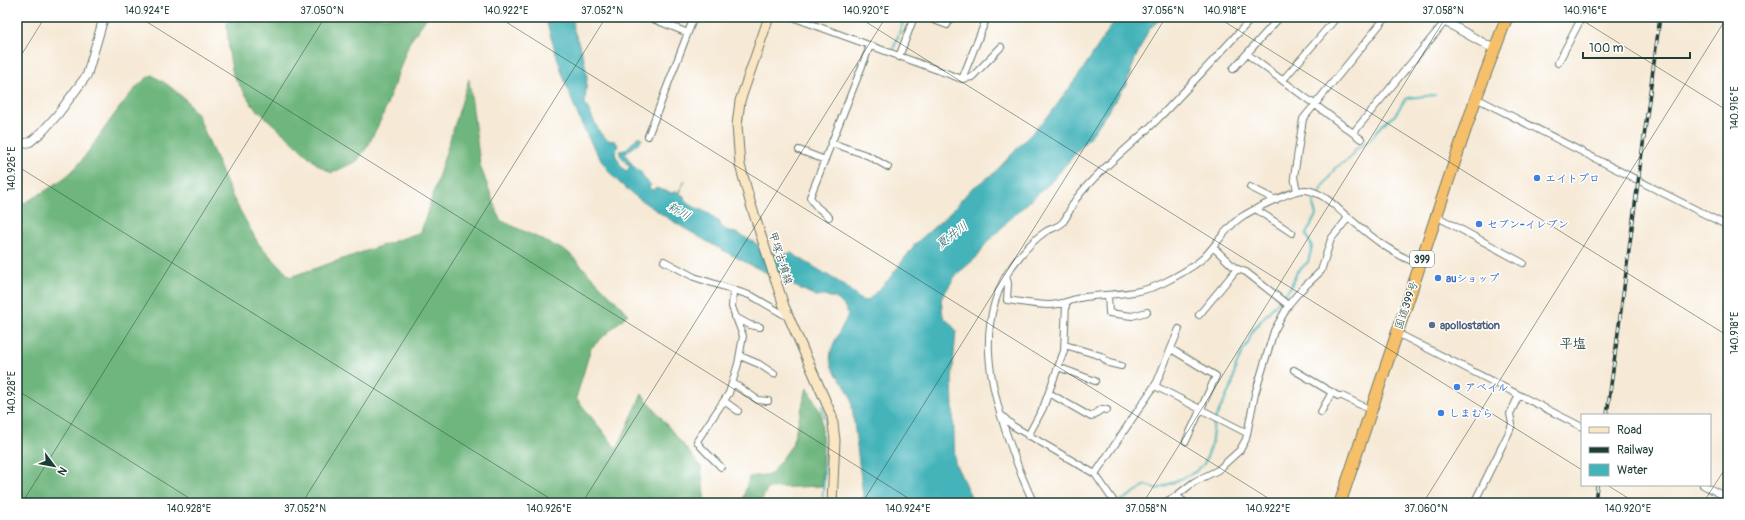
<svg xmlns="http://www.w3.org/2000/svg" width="1745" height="520" font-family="Pangolin,'Klee One',sans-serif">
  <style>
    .forest { fill: #6eb67e; stroke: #467a59 }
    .water { fill: #44b4ba; stroke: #327877 }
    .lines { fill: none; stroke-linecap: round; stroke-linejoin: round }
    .stream { stroke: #44b4ba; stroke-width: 2 }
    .minor-casing { stroke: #6a796c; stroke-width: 8 }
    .tertiary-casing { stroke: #6a796c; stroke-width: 10 }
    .secondary-casing { stroke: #6a796c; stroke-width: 11 }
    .trunk-casing { stroke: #6a796c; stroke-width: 13 }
    .minor { stroke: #fff; stroke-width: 6 }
    .tertiary { stroke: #fff; stroke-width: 8 }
    .secondary { stroke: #fbe6c4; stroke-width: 9 }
    .trunk { stroke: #f6c06b; stroke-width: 11 }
    .rail-casing { stroke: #1f3d34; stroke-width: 3.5 }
    .rail { stroke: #fff; stroke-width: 2; stroke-dasharray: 6; stroke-linecap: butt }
    .ticks { fill: none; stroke: #1f3d34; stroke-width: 1; stroke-opacity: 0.45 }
    .shop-dot { fill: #3f7fe0; stroke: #fff; stroke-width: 1.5 }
    .service-dot { fill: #5c6f8a; stroke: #fff; stroke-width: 1.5 }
    .labels { text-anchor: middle; stroke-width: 3; stroke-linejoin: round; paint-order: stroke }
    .shield { fill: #fff; stroke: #627771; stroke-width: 1 }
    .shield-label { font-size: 10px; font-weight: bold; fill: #1f3d34 }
    .shop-label { font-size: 11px; font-weight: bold; fill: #366cbe; stroke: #fff; text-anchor: start }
    .street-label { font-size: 11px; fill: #1f3d34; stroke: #fff }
    .service-label { font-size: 11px; font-weight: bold; fill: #4e5e75; stroke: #fff; text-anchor: start }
    .water-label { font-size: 12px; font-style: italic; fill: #2c6763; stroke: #fff }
    .quarter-label { font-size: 13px; font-weight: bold; fill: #1f3d34; stroke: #fff }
    .neatline { fill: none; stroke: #1f3d34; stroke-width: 1.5 }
    .ticks-label { font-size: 10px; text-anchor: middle; fill: #1f3d34 }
  </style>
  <rect width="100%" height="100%" fill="#fff"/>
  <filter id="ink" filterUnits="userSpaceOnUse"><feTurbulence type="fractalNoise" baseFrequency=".025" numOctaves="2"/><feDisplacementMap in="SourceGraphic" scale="8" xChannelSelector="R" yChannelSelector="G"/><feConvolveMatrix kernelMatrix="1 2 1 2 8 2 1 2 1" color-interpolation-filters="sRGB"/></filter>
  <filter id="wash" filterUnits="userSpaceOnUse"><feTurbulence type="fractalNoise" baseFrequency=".012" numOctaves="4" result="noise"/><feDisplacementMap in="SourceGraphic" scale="16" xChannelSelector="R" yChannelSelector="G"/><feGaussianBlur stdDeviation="0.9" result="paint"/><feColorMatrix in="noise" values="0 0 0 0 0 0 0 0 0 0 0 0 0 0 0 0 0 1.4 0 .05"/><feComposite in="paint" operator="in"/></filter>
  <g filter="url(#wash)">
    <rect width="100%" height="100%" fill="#f6e9d5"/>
    <path class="forest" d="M232 17H427L409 43 383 115 368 146 357 161 332 173 319 166 253 106 233 75 229 53 227 24Z
      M152 75 168 85 186 100 198 116 232 196 258 243 290 277 421 232 469 79 480 165 500 220 568 252 628 314 591 348 576 398 617 449 642 394 701 467 705 503H17V207C35 197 65 181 78 165 95 145 131 84 152 75Z
      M807 388 821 413 823 448 822 486 768 488 760 503H742L749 477 771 474 792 445Z"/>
    <path class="water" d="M545 17H573V27L584 59 587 77 585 103 600 133 608 140 615 141 618 145 615 154 621 166 626 171 630 167 620 155V151L625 150 639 136 642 140 625 154 633 166 641 172 644 178 651 185 649 187 652 190 656 188 672 193 676 191 678 193 685 180 679 193 684 196 685 201C693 208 704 210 711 215 714 218 714 220 719 221L721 226 726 230 739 234 778 256 791 253 844 285 861 300 867 301 889 279 916 243 948 215 971 189 993 174 1051 113 1081 72 1117 17H1163L1149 29 1135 59 1126 85 1093 133 1051 182 1009 220 984 246 977 257 956 275 941 299 943 316 956 330 952 381 955 463 974 503H864L851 398C847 387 839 379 833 369 823 352 843 330 848 314 841 297 833 296 816 296 765 273 715 248 668 218 645 203 621 189 605 166 575 122 560 67 545 17Z"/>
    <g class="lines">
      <path class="stream" d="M893 50 905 17
        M822 406 828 427 822 503
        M1118 503 1146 485 1158 489 1195 472 1204 464 1211 447 1214 421 1232 385 1236 366 1243 351 1248 343 1252 331 1290 288 1297 272 1308 262 1312 247 1306 234 1316 215 1313 205 1315 200 1335 168 1349 159 1356 149 1371 139 1382 125 1395 115 1404 101 1408 98 1435 95"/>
    </g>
  </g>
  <g filter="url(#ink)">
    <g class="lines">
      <g class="minor-casing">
        <path id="minor" d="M648 17 688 33
          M792 17 962 79 987 17
          M926 17 947 25 950 17
          M1247 54 1361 139
          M899 57 914 17
          M1558 63 1582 17
          M1233 69 1280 17
          M962 79 972 77 1001 47
          M1283 80 1337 17
          M1476 98 1728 226
          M1353 133 1449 17
          M648 136 694 17
          M832 143 869 156 888 167
          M799 150 825 160
          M1250 187 1276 200
          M1297 191 1294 177 1303 119 1386 17
          M1257 210 1292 233
          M1436 216 1523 263
          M829 217 816 206 810 197 870 46
          M1214 248 1235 268 1246 272 1288 305
          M664 261 694 277 752 296 788 317
          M1006 276 1008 283 1007 300C1021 302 1036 305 1049 305 1062 305 1072 299 1085 297 1114 293 1137 296 1165 282 1177 276 1190 269 1201 260 1215 248 1224 229 1240 218 1250 211 1296 188 1306 190 1325 193 1335 207 1349 218 1369 235 1394 256 1420 264
          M1108 295 1109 313 1132 316 1147 312
          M1199 315 1237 269
          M735 317 750 325 760 327
          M1397 333 1582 427
          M1065 345 1101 356 1109 363 1121 366
          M1171 349 1216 376 1186 441
          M740 356 759 364 774 374
          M1058 367 1095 381
          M1294 370 1338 396H1342L1371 410
          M733 383 758 400 768 401
          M1155 386 1247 433
          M1049 393 1091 417 1102 409 1107 410
          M724 401 738 411
          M1321 412 1332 392
          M1000 414 1013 426 1095 474 1115 503
          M1028 436 1043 408 1064 351 1066 303
          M721 467C716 461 698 446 697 441L729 393 738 364 743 336 732 307 733 292
          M1095 474 1157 382 1179 329
          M1703 485 1728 498
          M1176 496 1194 482 1218 470 1240 450 1246 439 1255 394 1274 331 1289 304 1301 290 1321 271 1331 239 1348 218
          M1034 503C1024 484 1017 464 1010 444 989 385 974 320 1013 265 1022 253 1033 240 1045 232 1051 228 1058 228 1063 222 1068 216 1071 206 1076 199 1099 169 1130 147 1156 121 1189 87 1221 52 1253 17
          M1164 503 1176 496 1186 503
          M1474 503 1510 430 1512 424 1510 414 1519 395"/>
      </g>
      <g class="tertiary-casing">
        <path id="tertiary" d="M1437 17 1494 49
          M17 145 30 142 42 132 58 114 87 75 104 17"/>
      </g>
      <g class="secondary-casing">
        <path id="secondary" d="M769 17 740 101 737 125 740 165 751 205 784 306 832 416 835 440 832 503"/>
      </g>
      <g class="trunk-casing">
        <path id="trunk" d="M1340 503 1476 98 1507 17"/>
      </g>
      <use href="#minor" class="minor"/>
      <use href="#tertiary" class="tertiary"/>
      <use href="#secondary" class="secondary"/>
      <use href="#trunk" class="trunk"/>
      <g class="rail-casing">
        <path id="rail" d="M1607 415 1660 17
          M1595 503 1597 485"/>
      </g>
      <use href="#rail" class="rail"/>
    </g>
  </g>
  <path class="ticks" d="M139 17 916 503M498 17 1276 503M858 17 1582 470M1217 17 1728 336M1577 17 1728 111M17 62 45 17M17 166 557 503M17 390 197 503M1607 485 1636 503M22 503 325 17M302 503 606 17M582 503 886 17M862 503 1166 17M1143 503 1446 17M1423 503 1727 17M1703 503 1728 464"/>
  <g class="shop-dot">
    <circle cx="1537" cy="178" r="4"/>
    <circle cx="1479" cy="224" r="4"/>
    <circle cx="1438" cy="278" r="4"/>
    <circle cx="1457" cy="387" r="4"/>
    <circle cx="1441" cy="413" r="4"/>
  </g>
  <circle class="service-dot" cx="1432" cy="325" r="4"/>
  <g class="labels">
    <rect class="shield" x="1410" y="251" width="24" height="16" rx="3"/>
    <g class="shield-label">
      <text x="1422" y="263">399</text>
    </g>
    <g class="shop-label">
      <text x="1545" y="182">エイトプロ</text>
      <text x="1487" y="228">セブン-イレブン</text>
      <text x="1446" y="282">auショップ</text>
      <text x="1465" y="391">アベイル</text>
      <text x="1449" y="417">しまむら</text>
    </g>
    <g class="street-label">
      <text transform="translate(781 258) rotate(72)" y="4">甲塚古墳線</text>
      <text transform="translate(1406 305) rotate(-71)" y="4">国道399号</text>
    </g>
    <g class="service-label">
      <text x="1440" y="329">apollostation</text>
    </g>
    <g class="water-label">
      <text transform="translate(679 211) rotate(30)" y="4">新川</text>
      <text transform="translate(952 235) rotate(-38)" y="4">夏井川</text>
    </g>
    <g class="quarter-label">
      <text x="1573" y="348">平塩</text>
    </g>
  </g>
  <rect width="1745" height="520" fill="none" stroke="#fff" stroke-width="44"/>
  <rect x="1581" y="414" width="130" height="72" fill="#ffffff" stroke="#a5b1ae"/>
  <rect x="1589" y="427" width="20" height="6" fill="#fbe6c4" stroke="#a5b1ae"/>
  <text x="1617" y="434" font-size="12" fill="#1f3d34">Road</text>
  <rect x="1589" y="447" width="20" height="6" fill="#1f3d34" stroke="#a5b1ae"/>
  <text x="1617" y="454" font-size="12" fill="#1f3d34">Railway</text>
  <rect x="1589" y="464" width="20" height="12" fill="#44b4ba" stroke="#a5b1ae"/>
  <text x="1617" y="474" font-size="12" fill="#1f3d34">Water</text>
  <g transform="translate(54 466) rotate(122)" stroke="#ffffff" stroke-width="3" paint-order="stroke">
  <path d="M0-3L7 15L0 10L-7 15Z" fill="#1f3d34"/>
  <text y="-6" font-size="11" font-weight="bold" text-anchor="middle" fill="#1f3d34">N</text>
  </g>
  <path d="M1583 52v6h107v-6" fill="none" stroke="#1f3d34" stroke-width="2"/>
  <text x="1589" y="52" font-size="12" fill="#1f3d34" stroke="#ffffff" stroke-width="3" paint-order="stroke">100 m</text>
  <rect x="22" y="22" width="1701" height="476" class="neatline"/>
  <g class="ticks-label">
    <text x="147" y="14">140.924°E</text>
    <text x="322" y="14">37.050°N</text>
    <text x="506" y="14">140.922°E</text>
    <text x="602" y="14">37.052°N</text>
    <text x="866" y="14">140.920°E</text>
    <text x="1163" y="14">37.056°N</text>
    <text x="1225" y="14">140.918°E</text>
    <text x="1443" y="14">37.058°N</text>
    <text x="1585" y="14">140.916°E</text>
    <text transform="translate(1734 108) rotate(-90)" y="4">140.916°E</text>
    <text transform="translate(11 169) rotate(-90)" y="4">140.926°E</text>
    <text transform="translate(1734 333) rotate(-90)" y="4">140.918°E</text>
    <text transform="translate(11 393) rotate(-90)" y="4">140.928°E</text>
    <text x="189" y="512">140.928°E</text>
    <text x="305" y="512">37.052°N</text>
    <text x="549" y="512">140.926°E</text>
    <text x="908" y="512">140.924°E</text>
    <text x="1146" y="512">37.058°N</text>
    <text x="1268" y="512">140.922°E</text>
    <text x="1426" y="512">37.060°N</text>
    <text x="1628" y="512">140.920°E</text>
  </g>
</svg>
